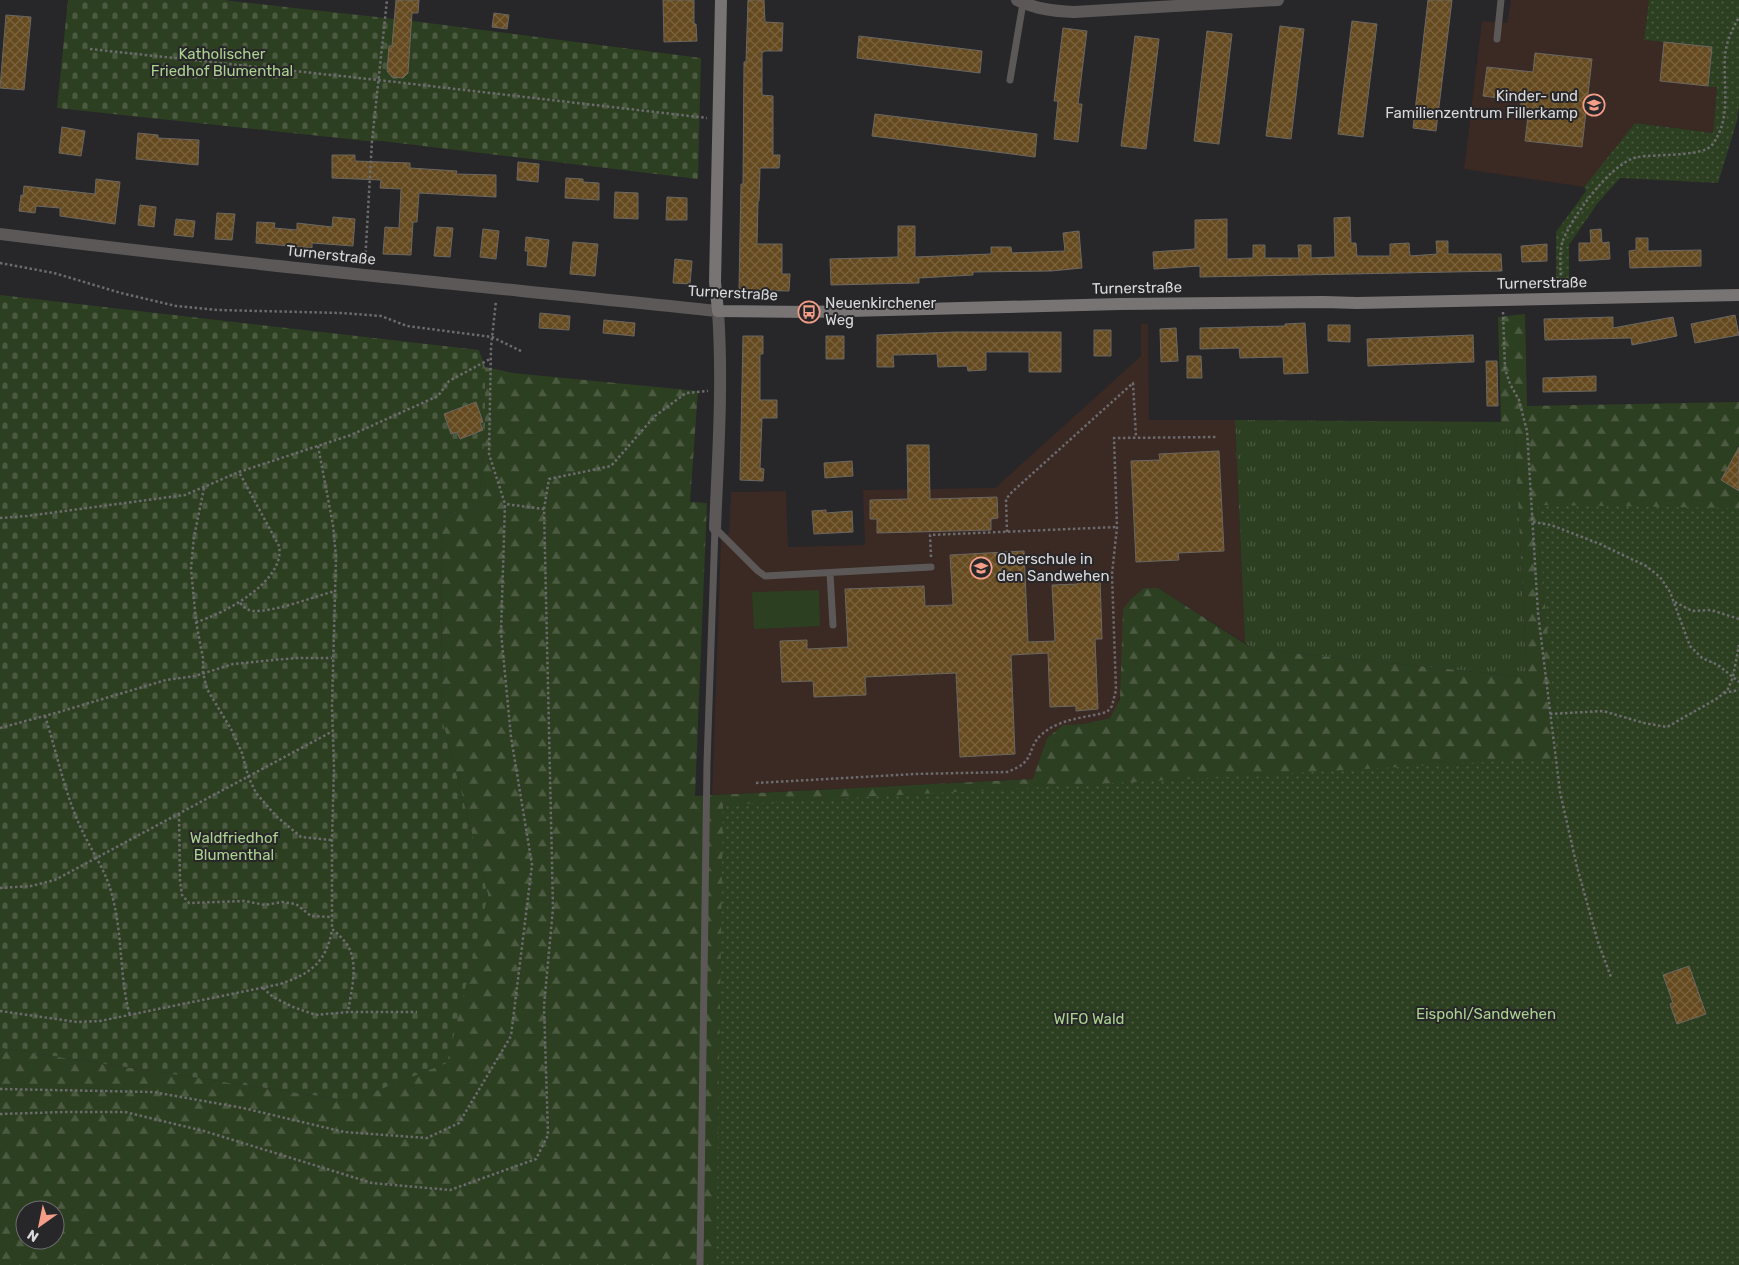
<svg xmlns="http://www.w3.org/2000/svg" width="1739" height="1265" font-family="Rubik,sans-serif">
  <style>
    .education { fill: #3b2923 }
    .grass { fill: url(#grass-tufts) }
    .forest { fill: url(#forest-firs); fill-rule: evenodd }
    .cemetery { fill: url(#cemetery-stones) }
    .park { fill: url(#park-dots) }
    .garden { fill: #2d3f21 }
    .building { fill: url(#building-cross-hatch); stroke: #6a6763 }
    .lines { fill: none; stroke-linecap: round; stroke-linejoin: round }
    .path { stroke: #6c6b6e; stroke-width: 2.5; stroke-dasharray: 2.5 2.5; stroke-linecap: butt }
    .lane { stroke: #5b5857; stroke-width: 7 }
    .street { stroke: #5b5857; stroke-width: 12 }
    .secondary { stroke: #787473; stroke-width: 12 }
    .labels { text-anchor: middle; stroke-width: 4; stroke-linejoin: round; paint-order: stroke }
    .park-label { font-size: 15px; fill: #abd290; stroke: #272629 }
    .poi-label { font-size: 15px; fill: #d9d8da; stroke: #272629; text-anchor: start }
    .street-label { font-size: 15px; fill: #d9d8da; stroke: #272629 }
  </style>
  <defs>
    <pattern id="grass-tufts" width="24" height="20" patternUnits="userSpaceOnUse" patternTransform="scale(1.25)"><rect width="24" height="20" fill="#2d3f21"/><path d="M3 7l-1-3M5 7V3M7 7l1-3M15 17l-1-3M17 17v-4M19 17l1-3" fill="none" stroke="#4b5a41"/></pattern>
    <pattern id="forest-firs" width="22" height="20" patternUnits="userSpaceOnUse" patternTransform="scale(1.25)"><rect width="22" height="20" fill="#2d3f21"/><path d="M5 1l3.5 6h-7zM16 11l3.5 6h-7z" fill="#4b5a41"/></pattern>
    <pattern id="cemetery-stones" width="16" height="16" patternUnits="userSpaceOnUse" patternTransform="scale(1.25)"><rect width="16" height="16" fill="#2d3f21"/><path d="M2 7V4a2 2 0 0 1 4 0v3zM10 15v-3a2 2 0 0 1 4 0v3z" fill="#4b5a41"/></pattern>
    <pattern id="park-dots" width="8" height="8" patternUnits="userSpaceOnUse" patternTransform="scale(1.25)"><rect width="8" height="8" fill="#2d3f21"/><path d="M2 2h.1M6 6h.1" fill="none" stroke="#4b5a41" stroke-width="1.8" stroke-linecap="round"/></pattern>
    <pattern id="building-cross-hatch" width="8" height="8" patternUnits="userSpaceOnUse" patternTransform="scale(1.25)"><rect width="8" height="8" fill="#654a1f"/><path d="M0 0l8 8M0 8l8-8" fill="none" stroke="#7a633f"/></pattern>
  </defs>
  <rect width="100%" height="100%" fill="#272629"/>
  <path class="education" d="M1511 0H1649L1644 40 1712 47 1708 86 1717 87 1713 133 1635 123 1584 187 1464 169 1482 21 1507 23Z
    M1141 324H1148L1149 420H1235L1245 643 1158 588 1115 711 1110 718 1083 724 1063 725 1047 738 1034 779 712 795 721 540 729 533 731 492 786 491 788 547 865 545 863 490 995 488 1141 356Z"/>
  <path class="grass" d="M1235 420 1514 422 1527 677 1253 649 1245 643Z"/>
  <path class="forest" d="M1525 314 1527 406 1739 402V1265H0V1048L351 1101 488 895 442 719 441 513 478 511 485 433V367L513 373 698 391 690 502 707 503 695 796 1033 779 1047 738 1063 725 1083 724 1110 718 1120 699 1123 609 1131 599 1144 588H1158L1253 649 1527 677 1514 422H1501L1498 317ZM25 1210H55V1240H25Z"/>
  <path class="cemetery" d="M68 0H223L413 21 701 58 698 179 382 141H367L57 108Z
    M0 295 479 350 485 367V433L478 512 441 513 442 719 488 895 447 1063 351 1101 0 1048Z"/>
  <path class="park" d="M1649 0H1739V106L1737 121 1718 183 1620 178 1597 204 1569 245V282L1556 283V232L1586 191 1584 187 1635 123 1713 133 1717 87H1708L1712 47 1644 40Z
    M1538 505 1739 508V1265H716L723 805 1559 758 1544 593Z"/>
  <path class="garden" d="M819 590 820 626 754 629 752 592Z"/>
  <path class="building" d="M396 0H419L418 13H412L408 73 403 78 392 77 387 71 389 46H392Z
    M663 0H694V24H696L697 41 664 42Z
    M748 0H764L765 22 783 23 782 51H764V52H762V95L773 96V155H780L779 168H760L759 201H758L757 244H782V274H790L789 291 739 290 741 184H743L744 62H746Z
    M1428 0H1452L1436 131 1413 128Z
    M494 13 509 15 507 29 492 27Z
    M6 15 31 17 24 90 0 88Z
    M1352 21 1377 24 1363 137 1338 134Z
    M1280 26 1304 29 1291 139 1266 136Z
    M1063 28 1087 31 1078 104H1082L1078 142 1054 139 1058 101H1054Z
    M1207 31 1232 34 1219 144 1194 141Z
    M859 36 982 51 980 73 857 58Z
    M1135 36 1159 39 1146 149 1121 146Z
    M1664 42 1712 47 1708 86 1660 81Z
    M1535 53 1592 59 1582 147 1525 141 1529 108 1521 107V101L1483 96 1487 67 1533 72Z
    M875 114 1037 134 1035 157 872 136Z
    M62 127 85 131 81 156 59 153Z
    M138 133 158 135V138L199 140 198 165 136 159Z
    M332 155H355V161L410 163V168L457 171 456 174 496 175V197L419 193 417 222H413L411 255 383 254 385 227 399 228 401 189 380 188 381 180 332 178Z
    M518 162 539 164 538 182 517 180Z
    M566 178 583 179V182L599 183V200L565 198Z
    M96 179 120 182 115 224 60 216V208L36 206 35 213 19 211 21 195 23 196 24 186 95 194Z
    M615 192 638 193V219L614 218Z
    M667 197 687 198V220H666Z
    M140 205 156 207 154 227 138 225Z
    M217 213 235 214 232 240 215 239Z
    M333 217 355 219 353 246 312 243V248L256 243 257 222 275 223 274 228 297 230V223L332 227Z
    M1350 217 1351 243H1356L1357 256H1390V244L1409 243 1410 256 1437 254 1436 241H1448V254H1501L1502 271 1200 277V266L1154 269 1153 252 1195 249V220L1227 219V259L1253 258V245H1265V258H1299L1298 245H1311V258L1335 257 1334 218Z
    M176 219 195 221 193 237 174 235Z
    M898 226H915V257L991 254V247H1011L1012 253 1065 251 1063 233 1079 231 1082 268 1051 271 973 272V275L919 278V283L831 285 830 259 898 257Z
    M437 227 453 228 450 257 434 256Z
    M483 229 499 231 496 259 480 257Z
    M1601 229 1602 243 1609 242 1610 259 1579 261V243H1591L1590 230Z
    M526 237 549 240 546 267 527 265 528 251H525Z
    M1636 238H1648V251L1701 250V266L1630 268 1629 251 1636 250Z
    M573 242 598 244 595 276 570 274Z
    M1547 244V261L1522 262 1521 246Z
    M675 259 692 261 690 284 673 283Z
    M540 313 570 316 569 330 539 328Z
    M1735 315 1739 335 1695 343 1691 324Z
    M1613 317V328L1673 317 1677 336 1632 345 1631 338 1545 340 1544 319Z
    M604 320 635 323 634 336 603 333Z
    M1305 323 1308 373 1284 374 1283 357 1240 358 1239 348 1200 349V328L1285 326V324Z
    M1328 325H1350V342L1328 341Z
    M1176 328 1178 361 1161 362 1160 329Z
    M1094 330H1111V356H1094Z
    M954 332H1061V372H1029V352H986V370L968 371 967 366 938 367 937 354 893 355 894 367H877V335Z
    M1473 335 1474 362 1368 366 1367 339Z
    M743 336H763V354H760V400H777V418H762L760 468 764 469 763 481 740 480Z
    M826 336H844V359H826Z
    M1187 356H1201L1202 378H1187Z
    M1486 361H1497L1498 406H1487Z
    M1596 376V391L1543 392V378Z
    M476 402 483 422 480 423 483 430 460 439 457 432 451 434 444 414Z
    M907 445H929L930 499 997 497 998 518 991 519V530L877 533V519H870V500L908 499Z
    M1739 447V491L1721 480Z
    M1219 451 1224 551 1178 553 1179 560 1136 562 1131 461 1160 460 1159 454Z
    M852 461 853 476 825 478 824 463Z
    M826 510V513L852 511 853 532 814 534 812 511Z
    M1024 551 1028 642 1055 641 1052 585 1078 584V579L1100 578 1102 639H1095L1098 709 1076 711V706L1050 707 1048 653 1011 655 1015 754 960 757 956 673 865 677 866 695 814 697 813 681 782 682 780 641 807 640V649L848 647 845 589 924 586 925 606 953 605 950 555Z
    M1689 966 1706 1014 1677 1024 1670 1004 1673 1003 1663 975Z"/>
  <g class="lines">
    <path class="path" d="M90 49 378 80 707 118
      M0 263 54 273 121 293 176 306 218 310 342 313 381 316 407 326 492 337 521 351
      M365 263 372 141 387 0
      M1561 285C1561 272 1559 256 1562 243 1570 219 1612 161 1638 157 1654 154 1703 157 1712 145 1732 119 1723 86 1725 56 1726 42 1732 30 1739 17
      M1503 312 1505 369 1510 384 1519 400 1527 431 1538 613 1560 792 1577 867 1598 942 1611 977
      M318 446 333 525 336 557 332 707 334 767 332 840V929C337 933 342 938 346 943 360 962 351 991 348 1012
      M204 488 194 537 191 568 196 622 203 658V673L207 689 231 729 242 753 248 776 256 793 276 816 301 837 332 840
      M544 509 549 479 611 466 655 416 686 393 708 391
      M0 518 27 516 185 495 239 472 351 435 438 396 449 381 490 359
      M1533 522 1551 525 1600 544 1646 566 1660 577 1670 592 1690 646 1702 658 1718 665 1739 682
      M1007 532 1006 499 1012 492 1133 383 1136 437
      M931 557 930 535 1117 527
      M1675 602 1692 611 1711 610 1739 619
      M240 603C244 607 247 610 253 611 275 612 313 597 335 591
      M196 622C224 614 286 581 279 546L239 472
      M1724 693 1739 690
      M1550 714 1603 711 1644 723 1667 727 1718 698 1728 689 1733 677 1739 645
      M45 716C57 753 64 791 80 826 90 849 106 870 112 895 123 935 119 976 130 1016
      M0 728 59 712 166 680 195 676 233 664 295 658H332
      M756 783 915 774 1007 772C1038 761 1025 749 1042 734 1061 718 1085 718 1107 712L1112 706 1116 690 1112 574 1117 527 1114 438 1218 437
      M179 814 180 881 182 895 189 903 245 901 265 905 282 902 296 904 311 916 332 917
      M0 888 31 886 55 880 333 731
      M263 988 273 997 293 1007 316 1015 348 1012H417
      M0 1011 77 1022 100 1021 280 984C310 974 326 963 332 930
      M0 1089 153 1092 243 1108 344 1132 427 1138 459 1123 511 1036 532 865 511 737 501 632 505 504 489 454 491 347 496 301
      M0 1114 64 1112H125L204 1131 372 1183 450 1190 536 1159 548 1135 544 1006 553 908 544 509 505 504"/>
    <path class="lane" d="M1497 39 1501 0
      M1010 80 1023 3
      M715 528 758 571 765 576 931 567
      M830 573 833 625
      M700 1265 707 763 715 528"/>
    <path class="street" d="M1017 0C1036 9 1053 11 1074 12L1278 0
      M0 234C239 264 479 286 718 311 723 383 718 456 715 528"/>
    <path class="secondary" d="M721 0 715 282 718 311 809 312 1120 304 1324 302 1357 303 1739 295"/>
  </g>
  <defs>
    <g id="school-ring" transform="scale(1.125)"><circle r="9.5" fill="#272629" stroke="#f49e88" stroke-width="1.5"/><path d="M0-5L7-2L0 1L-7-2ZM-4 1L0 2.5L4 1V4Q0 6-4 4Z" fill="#f49e88"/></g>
    <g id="bus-ring" transform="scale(1.125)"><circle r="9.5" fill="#272629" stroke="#f49e88" stroke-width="1.5"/><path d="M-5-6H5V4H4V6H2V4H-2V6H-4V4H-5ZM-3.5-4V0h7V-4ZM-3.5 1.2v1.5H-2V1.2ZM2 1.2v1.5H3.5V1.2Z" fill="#f49e88"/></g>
  </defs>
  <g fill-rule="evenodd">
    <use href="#school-ring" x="1594" y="105"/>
    <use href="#bus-ring" x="809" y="312"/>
    <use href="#school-ring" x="981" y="568"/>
  </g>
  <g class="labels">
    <g class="park-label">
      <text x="222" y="59">Katholischer<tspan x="222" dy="17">Friedhof Blumenthal</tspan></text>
      <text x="234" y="843">Waldfriedhof<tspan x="234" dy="17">Blumenthal</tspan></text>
      <text x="1486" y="1019">Eispohl/Sandwehen</text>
      <text x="1089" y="1024">WIFO Wald</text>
    </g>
    <g class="poi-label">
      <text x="1578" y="101" text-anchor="end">Kinder- und<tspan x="1578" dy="17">Familienzentrum Fillerkamp</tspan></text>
      <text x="825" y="308">Neuenkirchener<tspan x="825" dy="17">Weg</tspan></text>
      <text x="997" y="564">Oberschule in<tspan x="997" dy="17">den Sandwehen</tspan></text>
    </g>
    <g class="street-label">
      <text transform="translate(331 255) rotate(6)" y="5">Turnerstraße</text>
      <text transform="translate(1542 283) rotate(-1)" y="5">Turnerstraße</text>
      <text transform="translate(1137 288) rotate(-1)" y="5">Turnerstraße</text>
      <text transform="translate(733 293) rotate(3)" y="5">Turnerstraße</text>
    </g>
  </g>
  <g transform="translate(40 1225) rotate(213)"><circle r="24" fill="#272629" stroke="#6e6d70"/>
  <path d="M0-4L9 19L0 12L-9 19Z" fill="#f49e88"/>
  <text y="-8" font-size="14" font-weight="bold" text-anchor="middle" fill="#d9d8da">N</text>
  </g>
</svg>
